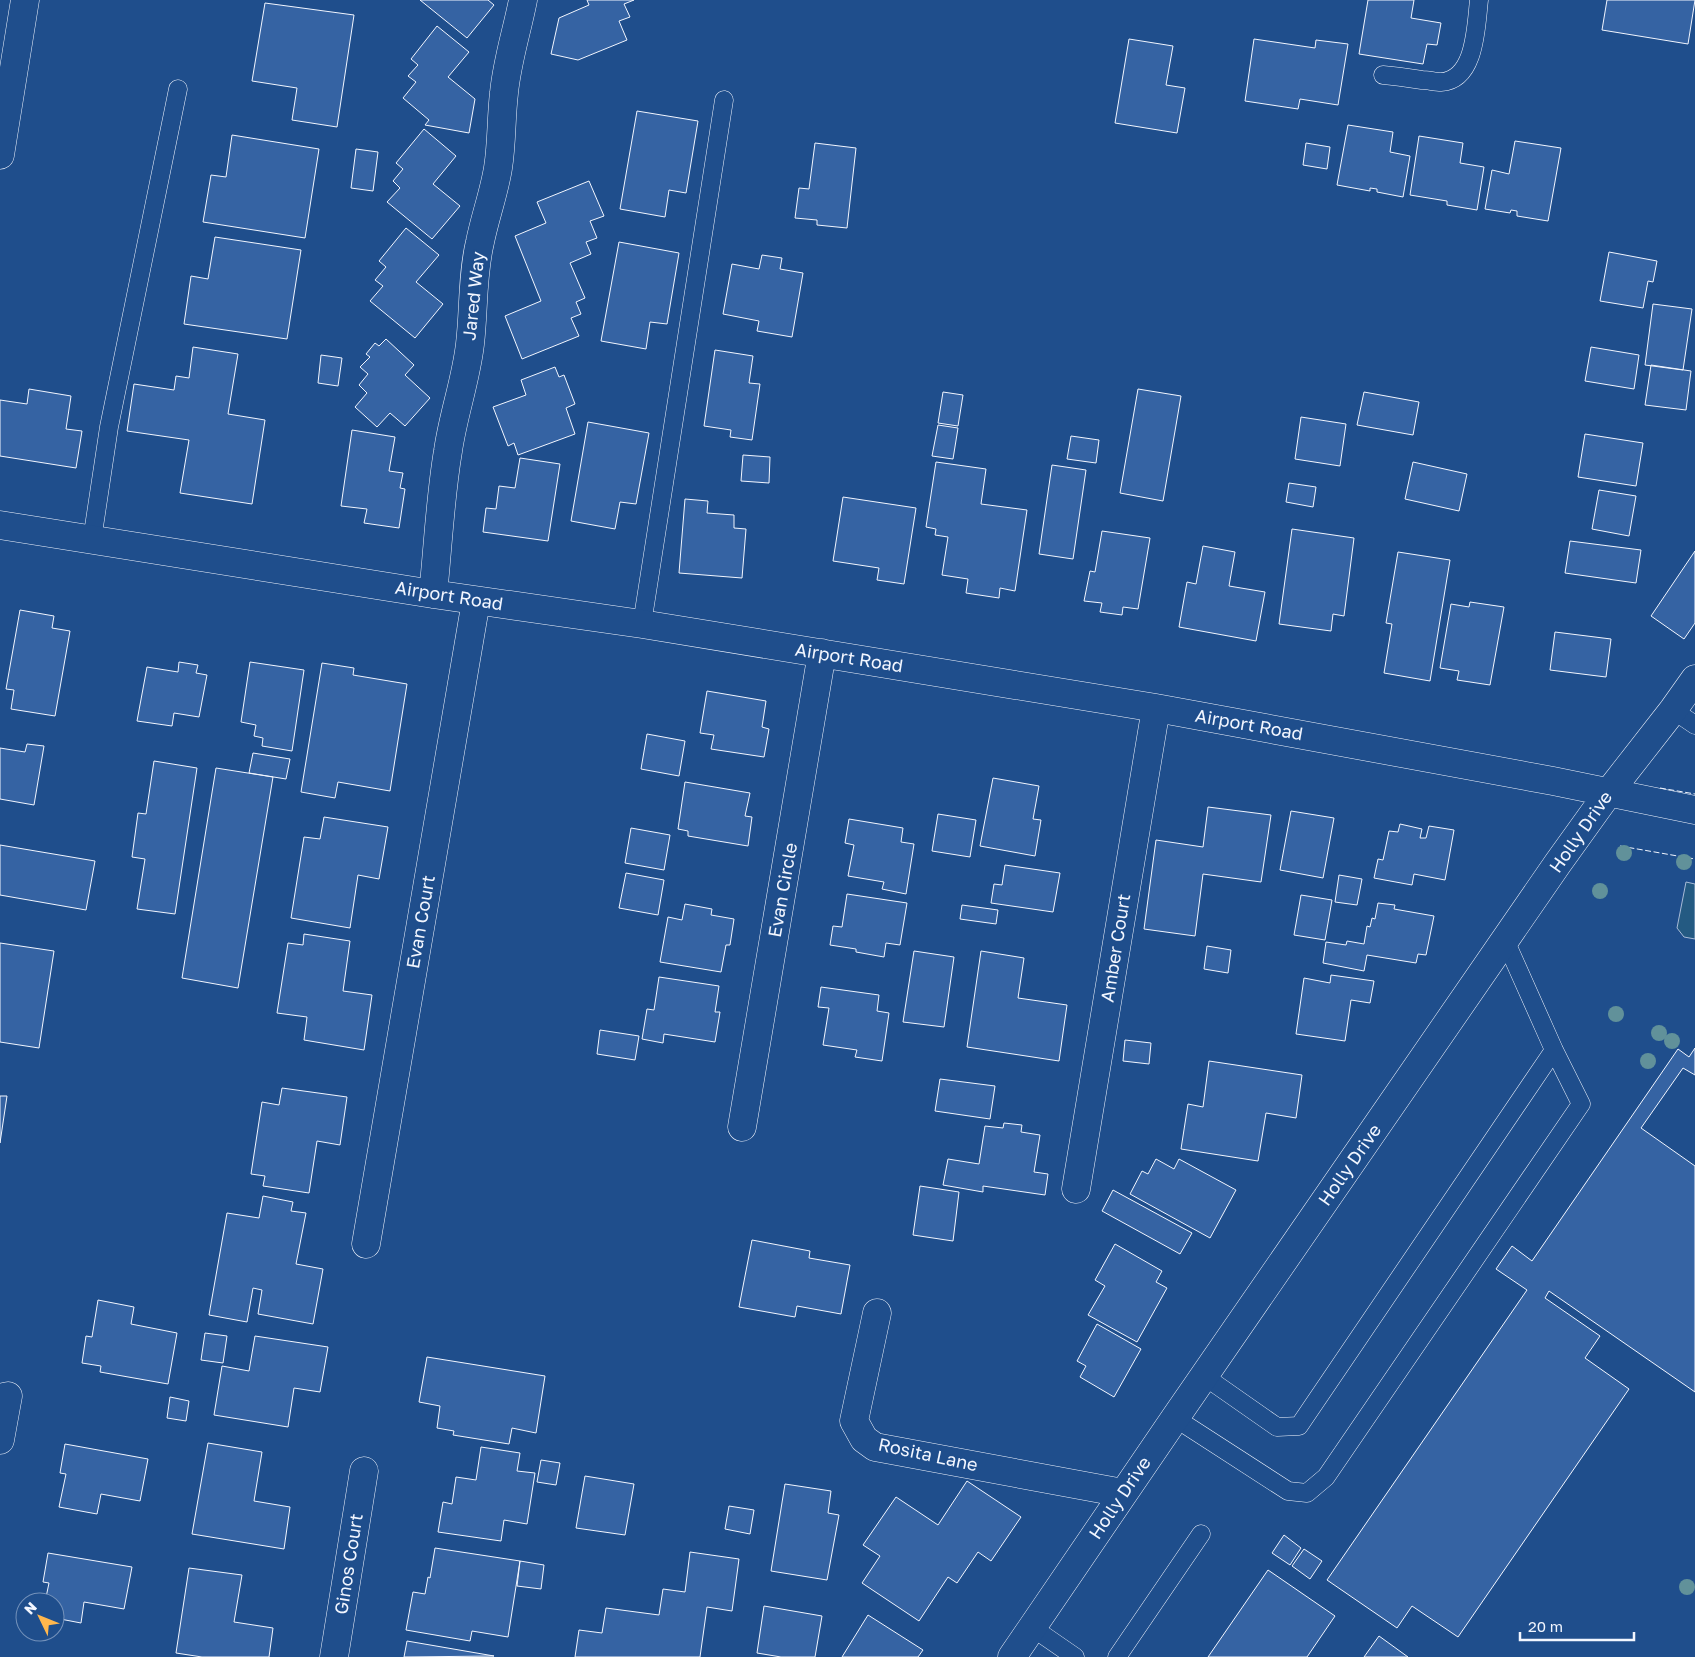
<svg xmlns="http://www.w3.org/2000/svg" width="1695" height="1657" font-family="'Golos Text',sans-serif">
  <style>
    .green { fill: #245a82; stroke: #a8bbd7 }
    .building { fill: #3563a3; stroke: #f2f6ff }
    .lines { fill: none; stroke-linecap: round; stroke-linejoin: round }
    .lane-casing { stroke: #f2f6ff; stroke-width: 19 }
    .street-casing { stroke: #f2f6ff; stroke-width: 29 }
    .lane { stroke: #1f4e8c; stroke-width: 18 }
    .street { stroke: #1f4e8c; stroke-width: 28 }
    .fence { stroke: #f2f6ff; stroke-width: 1; stroke-dasharray: 6 2.5; stroke-linecap: butt }
    .tree { fill: #61919a }
    .labels { text-anchor: middle; stroke-width: 4; stroke-linejoin: round; paint-order: stroke }
    .street-label { font-size: 18px; fill: #f2f6ff; stroke: #1f4e8c }
  </style>
  <rect width="100%" height="100%" fill="#1f4e8c"/>
  <path class="green" d="M1686 882 1695 884V939L1684 937 1677 928Z"/>
  <path class="building" d="M420 0H488L494 5 467 38Z
    M587 0H634L624 4 630 17 619 21 627 40 578 60 551 54 559 18 589 5Z
    M1368 0H1414L1411 18 1441 23 1437 45 1427 44 1423 64 1359 54Z
    M1607 0H1695L1688 44 1602 30Z
    M265 3 354 15 337 127 292 120 297 88 252 81Z
    M437 26 469 52 448 77 475 99 469 133 425 125 429 120 403 98 416 82 408 76 418 65 411 59Z
    M1129 39 1173 46 1166 85 1185 88 1177 133 1115 123Z
    M1254 39 1315 48 1316 40 1348 44 1338 105 1300 99 1298 109 1245 101Z
    M637 111 698 121 686 193 669 190 665 217 620 209Z
    M1348 125 1393 132 1390 152 1410 156 1403 197 1377 192V189L1370 188V191L1337 185Z
    M424 129 456 156 433 184 460 206 432 239 387 202 400 188 393 181 403 169 396 163Z
    M232 135 319 149 305 238 203 222 211 175 226 177Z
    M1419 136 1463 143 1460 163 1484 167 1477 210 1447 205V201L1410 195Z
    M1515 141 1561 148 1548 221 1517 216V211L1511 210 1510 213 1485 209 1492 170 1509 174Z
    M815 143 856 148 847 228 817 225V220L795 218 799 188 809 189Z
    M1306 143 1330 147 1327 169 1303 165Z
    M356 149 378 152 373 191 351 188Z
    M589 181 604 216 590 221 597 238 586 242 591 254 570 263 585 298 576 302 581 314 571 318 579 336 522 359 505 316 541 301 515 236 546 223 537 202Z
    M406 228 439 255 416 282 443 304 415 338 370 301 383 286 375 280 386 267 379 261Z
    M215 237 301 250 287 339 184 324 191 276 208 279Z
    M619 242 679 253 667 324 650 322 646 349 601 341Z
    M1609 252 1657 261 1653 282 1648 281 1643 308 1600 301Z
    M762 255 782 258 780 269 803 273 792 337 757 331 759 321 723 314 732 264 759 269Z
    M1653 304 1692 309 1683 370 1645 365Z
    M386 339 414 365 405 375 430 398 405 426 390 413 377 427 355 407 367 393 359 385 368 374 360 367 370 357 366 354 375 343 379 346Z
    M193 347 238 354 228 414 265 420 252 504 180 493 189 440 127 431 134 384 174 390 176 376 189 378Z
    M1591 347 1639 355 1634 389 1585 381Z
    M715 350 753 356 749 383 760 384 752 440 730 437 731 430 704 426Z
    M321 355 342 358 338 386 318 383Z
    M1651 365 1691 371 1686 410 1645 405Z
    M555 367 559 377 564 375 575 404 566 408 575 434 518 455 514 443 508 446 493 407 526 395 521 380Z
    M29 389 71 396 66 429 82 431 76 468 0 456V400L27 404Z
    M1138 389 1181 396 1163 501 1120 493Z
    M943 392 963 395 958 426 938 423Z
    M1364 392 1419 402 1413 435 1357 425Z
    M1301 417 1346 424 1340 466 1295 459Z
    M588 422 649 433 636 504 620 502 615 529 571 521Z
    M938 425 958 428 953 459 932 456Z
    M352 430 395 437 389 471 403 473 400 488 405 489 399 528 364 523 367 509 341 506Z
    M1585 434 1643 443 1636 486 1578 477Z
    M1071 436 1099 440 1096 463 1067 459Z
    M743 455 770 457 769 483 741 481Z
    M520 458 560 464 548 541 483 532 486 508 496 509 499 486 515 488Z
    M936 462 986 469 981 504 1027 510 1015 591 1000 588 999 598 966 593 968 579 942 575 948 537 935 535 936 529 926 527Z
    M1413 462 1467 474 1459 511 1405 499Z
    M1052 465 1086 470 1073 559 1039 554Z
    M1289 483 1316 487 1313 507 1286 502Z
    M1599 490 1636 496 1629 536 1592 529Z
    M843 497 916 508 904 584 877 580 879 568 833 561Z
    M685 499 708 501 707 513 734 515V528L746 529 742 578 679 573Z
    M1292 529 1354 538 1344 616 1333 614 1331 631 1279 624Z
    M1102 531 1150 538 1138 609 1123 607 1122 615 1100 612 1102 603 1084 601 1090 571 1095 572Z
    M1570 541 1641 550 1636 583 1565 573Z
    M1203 546 1235 552 1229 586 1265 592 1256 641 1179 627 1187 582 1196 584Z
    M1695 551V623L1684 639 1651 616Z
    M1398 552 1450 560 1430 681 1384 673 1392 624 1386 623Z
    M1470 602 1504 607 1490 685 1457 680 1459 671 1440 668 1451 604 1469 607Z
    M20 610 54 616 52 628 70 631 55 716 11 709 14 690 6 689Z
    M1555 632 1611 639 1606 677 1550 670Z
    M179 662 198 665 196 673 207 675 199 717 174 713 172 726 137 721 147 667 178 672Z
    M250 662 304 670 292 751 262 746 263 738 254 736 256 725 241 722Z
    M322 663 354 668 353 675 407 684 390 791 338 782 335 798 301 792Z
    M707 691 766 701 762 727 769 729 764 757 711 749 714 735 700 733Z
    M647 734 685 741 679 776 641 769Z
    M27 744 44 746 34 805 0 799V748L25 752Z
    M253 753 290 759 286 779 249 773Z
    M154 761 197 768 175 914 137 909 145 859 132 857 138 813 146 814Z
    M216 768 273 777 238 988 182 978Z
    M993 778 1039 786 1033 819 1041 820 1035 856 980 846Z
    M685 782 750 793 745 816 752 817 748 846 688 836V831L678 829Z
    M1208 807 1271 815 1261 882 1203 874 1195 936 1144 929 1156 840 1203 847Z
    M1291 811 1334 818 1323 878 1280 870Z
    M938 814 976 820 970 857 932 851Z
    M324 817 388 827 379 879 358 875 350 928 291 918 304 837 320 839Z
    M849 819 903 828 901 842 914 844 906 894 882 889 884 882 848 876 854 845 845 843Z
    M1400 824 1422 829 1420 838H1426L1429 826 1454 830 1445 880 1414 874 1412 885 1374 878 1378 859 1383 860 1389 831 1398 832Z
    M631 828 670 835 664 870 625 863Z
    M0 845 95 861 86 910 0 895Z
    M1005 865 1060 873 1053 912 991 903 994 884 1002 885Z
    M626 873 664 880 658 915 619 908Z
    M1339 875 1362 879 1357 905 1335 902Z
    M847 894 907 903 900 945 886 943 884 957 856 952V949L830 945 833 926 842 927Z
    M1301 895 1332 900 1325 940 1294 935Z
    M1378 903 1395 905 1394 909 1434 916 1426 955 1418 954 1416 963 1367 955 1364 971 1323 963 1326 942 1346 945 1347 941 1364 944 1367 926 1370 927 1372 918 1375 919Z
    M685 904 712 909 711 915 734 919 730 945H726L721 972 660 962 668 917 682 920Z
    M962 905 998 910 996 924 960 919Z
    M304 934 350 941 343 991 372 995 364 1050 304 1040 307 1017 277 1013 288 943 303 945Z
    M0 943 54 951 39 1048 0 1042Z
    M1207 946 1231 950 1228 973 1204 969Z
    M914 951 954 957 944 1027 903 1022Z
    M981 951 1024 958 1018 998 1067 1005 1059 1061 967 1047Z
    M1331 975 1374 981 1370 1003 1351 1000 1345 1041 1296 1034 1304 978 1330 983Z
    M659 977 719 986 715 1012H720L715 1042 664 1034 663 1043 642 1039 647 1009 654 1010Z
    M821 987 879 995 877 1011 889 1013 882 1061 855 1057 857 1050 823 1045 829 1008 818 1007Z
    M600 1030 639 1036 635 1060 597 1054Z
    M1125 1040 1151 1043 1149 1064 1123 1061Z
    M1695 1048V1075L1683 1068 1641 1128 1695 1166V1392L1549 1291 1545 1298 1600 1336 1585 1358 1629 1389 1458 1637 1412 1606 1397 1628 1327 1580 1527 1290 1496 1269 1512 1246 1532 1261 1678 1049 1689 1057Z
    M1209 1061 1302 1075 1296 1118 1266 1113 1258 1161 1181 1149 1188 1104 1203 1107Z
    M940 1079 995 1086 990 1119 935 1111Z
    M282 1088 347 1097 340 1145 317 1141 309 1193 263 1186 265 1176 251 1174 262 1102 279 1105Z
    M0 1096H7L0 1143Z
    M1004 1123 1022 1125 1021 1132 1040 1135 1034 1172 1048 1174 1045 1195 983 1186V1192L943 1185 948 1159 979 1164 985 1126 1003 1128Z
    M1156 1159 1174 1169 1179 1159 1236 1190 1210 1238 1130 1194 1142 1171 1148 1174Z
    M920 1186 959 1192 953 1241 913 1235Z
    M1113 1190 1192 1233 1180 1254 1102 1211Z
    M263 1196 293 1202 291 1211 306 1213 296 1264 323 1269 313 1324 258 1314 262 1290 253 1288 247 1322 209 1315 227 1213 259 1218Z
    M752 1240 810 1251 809 1258 850 1265 841 1314 797 1306 795 1317 739 1307Z
    M1115 1244 1162 1271 1156 1282 1167 1288 1137 1342 1088 1315 1105 1286 1095 1280Z
    M98 1300 134 1307 131 1324 177 1333 168 1384 100 1372 101 1366 82 1363 86 1336 92 1337Z
    M1097 1324 1141 1349 1114 1397 1080 1377 1086 1366 1077 1361Z
    M205 1333 227 1336 223 1363 201 1360Z
    M255 1336 328 1347 320 1392 294 1388 288 1427 214 1415 222 1366 249 1371Z
    M427 1357 545 1376 536 1433 512 1428 509 1444 453 1435 454 1431 437 1428 440 1406 419 1402Z
    M170 1397 189 1401 186 1421 167 1418Z
    M208 1443 262 1452 254 1501 290 1507 284 1549 192 1534Z
    M65 1444 148 1459 140 1501 101 1494 97 1514 59 1507 66 1474 60 1473Z
    M481 1447 520 1453 517 1471 535 1473 527 1524 504 1520 501 1541 438 1532 443 1502 452 1504 456 1477 476 1480Z
    M541 1460 560 1463 556 1485 537 1482Z
    M585 1476 634 1484 625 1535 576 1528Z
    M967 1481 1021 1517 991 1561 978 1552 957 1583 948 1577 919 1621 862 1583 880 1556 863 1545 896 1497 938 1525Z
    M785 1484 831 1491 828 1513 839 1515 827 1580 771 1571Z
    M729 1506 754 1510 750 1534 725 1529Z
    M1284 1535 1301 1548 1290 1565 1272 1553Z
    M435 1548 520 1561 508 1637 472 1631 470 1641 406 1630 413 1592 425 1594 428 1577 430 1578Z
    M1304 1549 1322 1561 1310 1579 1292 1566Z
    M690 1552 739 1559 732 1611 707 1607 700 1657H575L579 1630 602 1633 606 1608 659 1615 663 1589 685 1592Z
    M48 1553 132 1567 124 1609 84 1602 81 1623 55 1618V1602H45L49 1583 43 1582Z
    M520 1561 544 1565 541 1589 517 1586Z
    M189 1568 242 1575 234 1622 273 1628 269 1657H202L176 1653Z
    M1268 1570 1335 1616 1307 1657H1208Z
    M764 1606 822 1616 815 1657H781L757 1653Z
    M868 1615 923 1650 918 1657H842Z
    M1379 1636 1408 1657H1364Z
    M407 1641 494 1656 404 1657Z"/>
  <g class="lines">
    <g class="lane-casing">
      <path id="lane" d="M1383 75C1396 76 1409 78 1422 80 1428 80 1435 82 1441 82 1476 80 1476 25 1479 0
        M92 540 109 427 178 89
        M642 624 724 100
        M1673 710 1695 725
        M1204 1376 1277 1427 1299 1426 1554 1050
        M1175 1418 1288 1491 1307 1493 1326 1477 1581 1104 1554 1050 1505 940
        M1033 1628 1075 1657
        M1117 1657 1201 1534"/>
    </g>
    <g class="street-casing">
      <path id="street" d="M0 155 25 0
        M0 525 433 594 642 624 1156 708 1553 781 1695 810
        M433 594C438 547 440 498 448 451 453 415 466 380 470 344 474 310 472 275 480 242 485 217 494 193 498 168 502 143 501 118 504 93 507 61 517 31 523 0
        M742 1127 822 653
        M1076 1189 1156 708
        M366 1244 476 601
        M877 1313 854 1421 864 1439 875 1447 1123 1493
        M0 1398 8 1396 0 1440
        M334 1657 364 1471
        M1012 1657 1175 1418 1558 863 1609 792 1673 710 1695 679"/>
    </g>
    <use href="#lane" class="lane"/>
    <use href="#street" class="street"/>
    <path class="fence" d="M1660 788 1695 794
      M1620 846 1695 859"/>
  </g>
  <g class="tree">
    <circle cx="1624" cy="853" r="8"/>
    <circle cx="1684" cy="862" r="8"/>
    <circle cx="1600" cy="891" r="8"/>
    <circle cx="1616" cy="1014" r="8"/>
    <circle cx="1659" cy="1033" r="8"/>
    <circle cx="1672" cy="1041" r="8"/>
    <circle cx="1648" cy="1061" r="8"/>
    <circle cx="1687" cy="1587" r="8"/>
  </g>
  <g class="labels">
    <g class="street-label">
      <text transform="translate(474 296) rotate(-84)" y="6">Jared Way</text>
      <text transform="translate(449 596) rotate(9)" y="6">Airport Road</text>
      <text transform="translate(849 658) rotate(9)" y="6">Airport Road</text>
      <text transform="translate(1249 725) rotate(10)" y="6">Airport Road</text>
      <text transform="translate(1581 832) rotate(-55)" y="6">Holly Drive</text>
      <text transform="translate(783 890) rotate(-80)" y="6">Evan Circle</text>
      <text transform="translate(421 922) rotate(-80)" y="6">Evan Court</text>
      <text transform="translate(1116 948) rotate(-81)" y="6">Amber Court</text>
      <text transform="translate(1350 1165) rotate(-55)" y="6">Holly Drive</text>
      <text transform="translate(928 1455) rotate(12)" y="6">Rosita Lane</text>
      <text transform="translate(1120 1498) rotate(-56)" y="6">Holly Drive</text>
      <text transform="translate(349 1564) rotate(-81)" y="6">Ginos Court</text>
    </g>
  </g>
  <g transform="translate(40 1617) rotate(313)"><circle r="24" fill="#1f4e8c" stroke="#7391ba"/>
  <path d="M0-4L9 19L0 12L-9 19Z" fill="#ffb74d"/>
  <text y="-8" font-size="14" font-weight="bold" text-anchor="middle" fill="#f2f6ff">N</text>
  </g>
  <path d="M1520 1632v8h114v-8" fill="none" stroke="#f2f6ff" stroke-width="2.5"/>
  <text x="1528" y="1632" font-size="15" fill="#f2f6ff" stroke="#1f4e8c" stroke-width="4" paint-order="stroke">20 m</text>
</svg>
